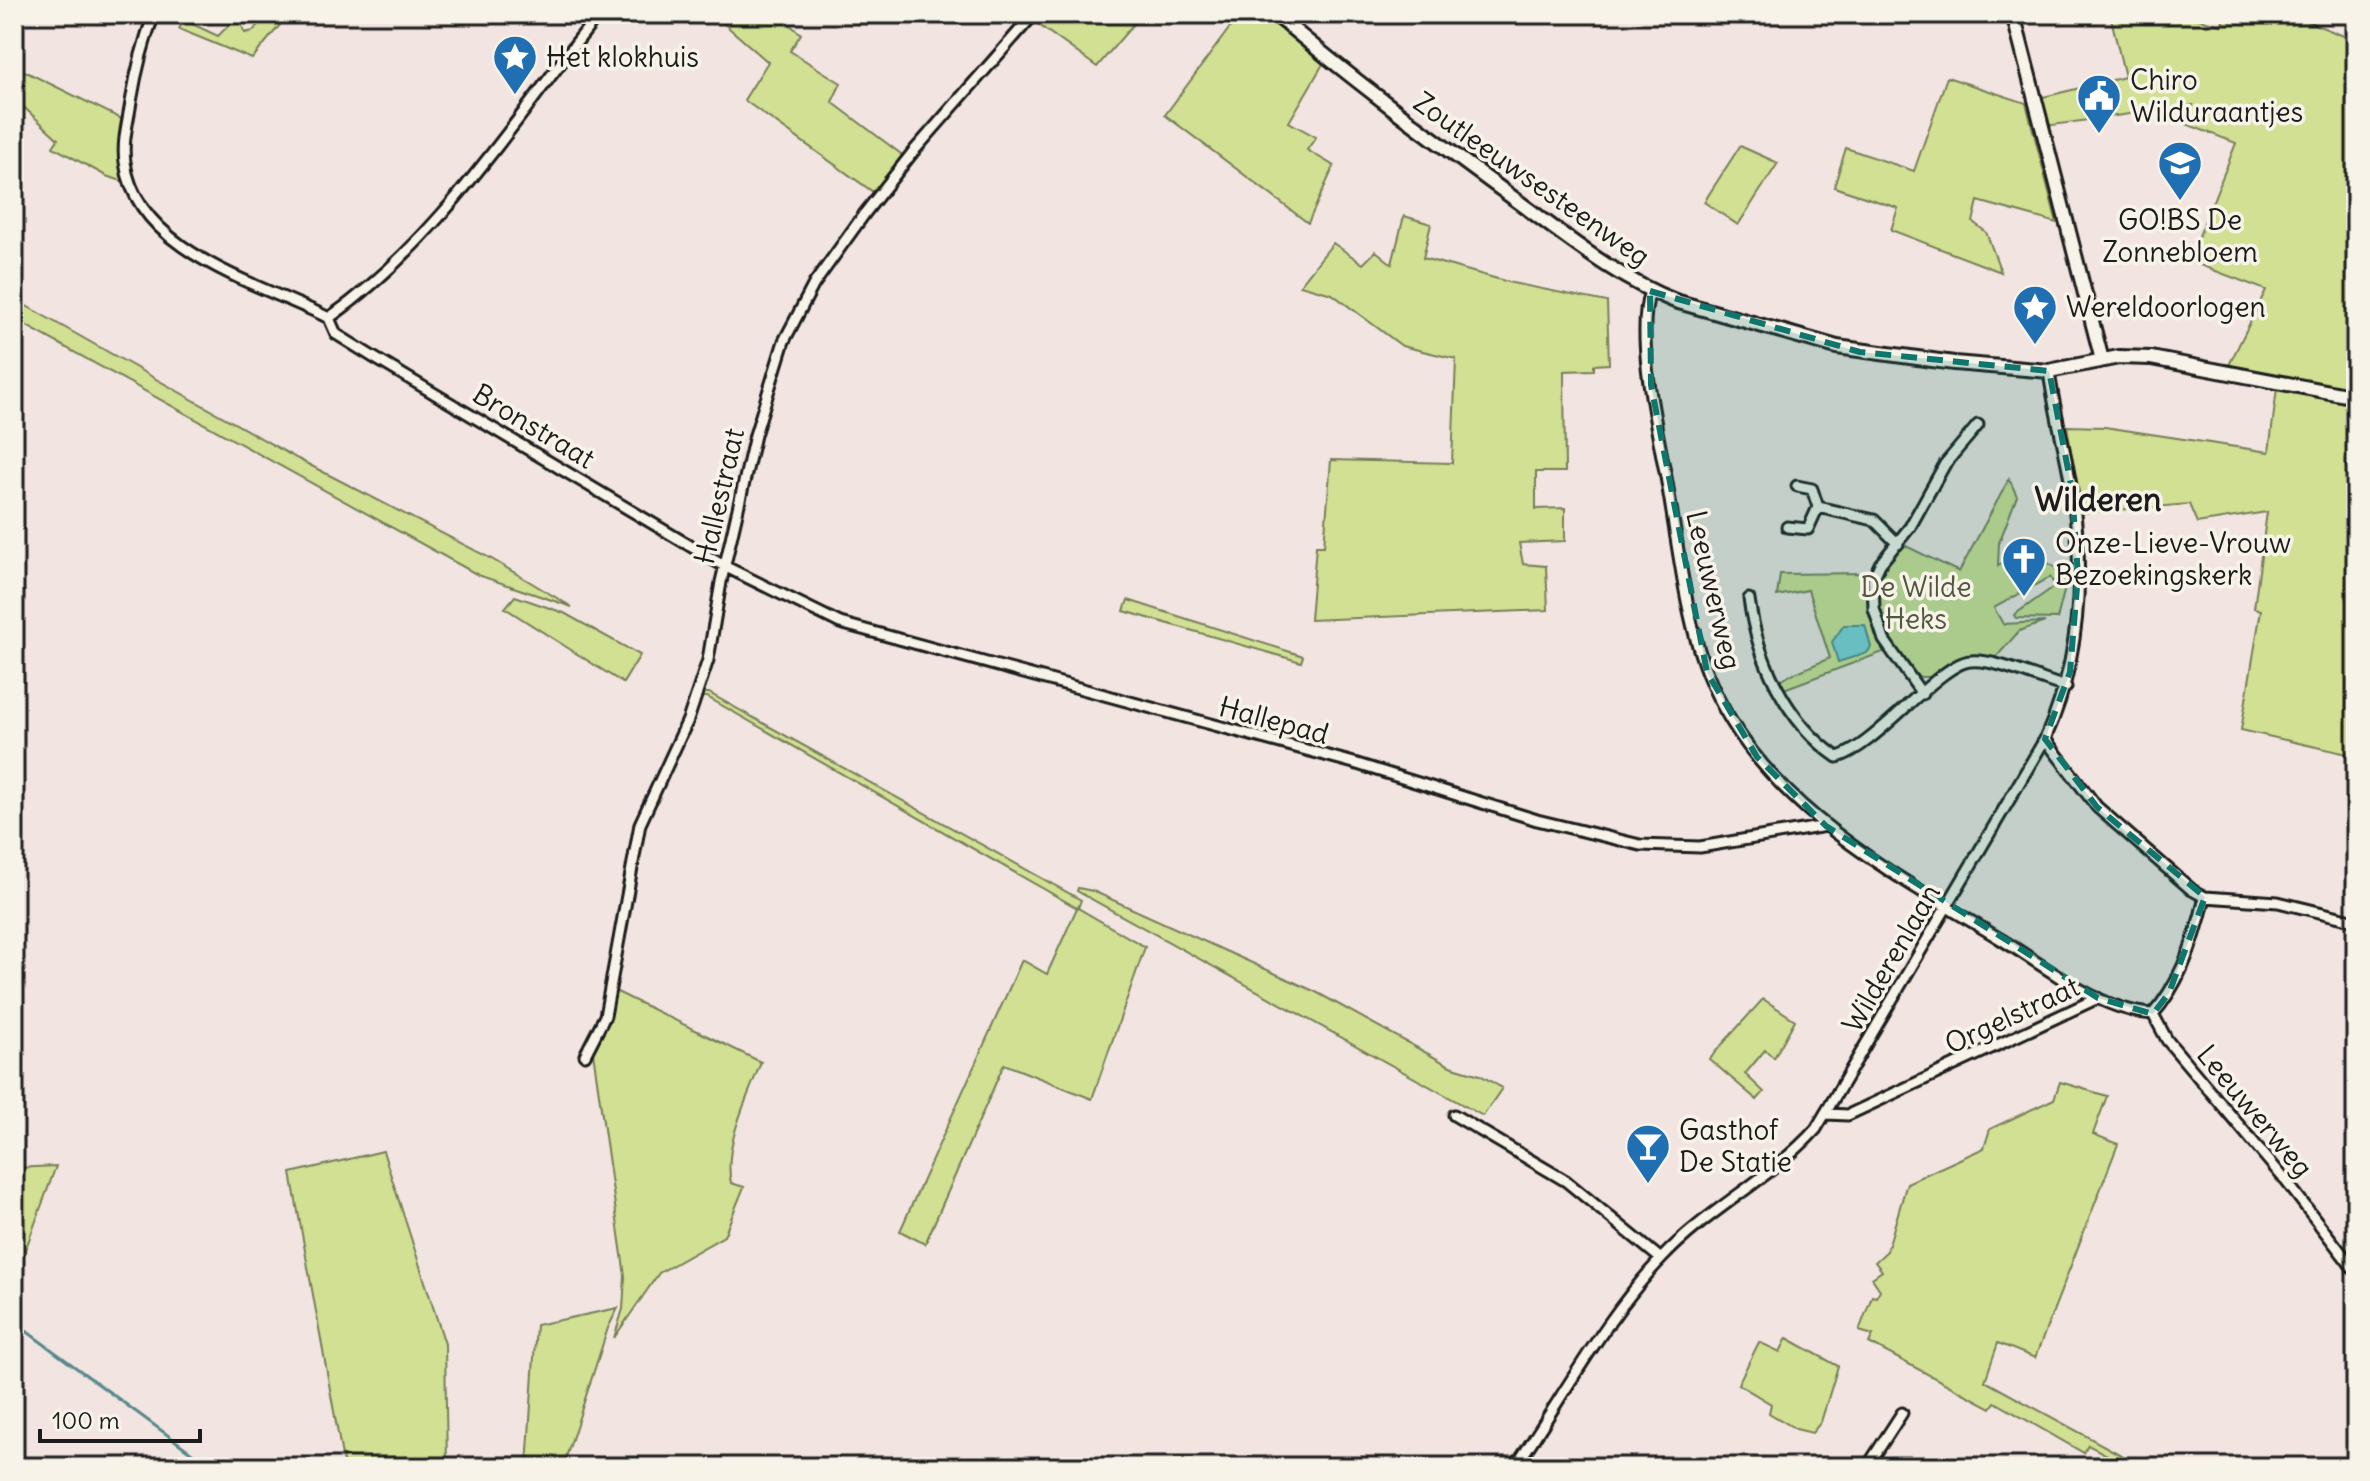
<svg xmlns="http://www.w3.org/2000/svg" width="2370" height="1481" font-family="Delius,sans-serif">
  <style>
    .green { fill: #d1e093; stroke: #767e58; stroke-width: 2 }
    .water { fill: #7fd0d6; stroke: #57888c; stroke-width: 2 }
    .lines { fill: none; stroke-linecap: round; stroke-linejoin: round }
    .stream { stroke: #57888c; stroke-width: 3 }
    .street-casing { stroke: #1c1c1c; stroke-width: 15 }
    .secondary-casing { stroke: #1c1c1c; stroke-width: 18 }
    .street { stroke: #f7f3e8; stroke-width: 9 }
    .secondary { stroke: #f7f3e8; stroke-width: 12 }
    .marked { fill: #0f766e; fill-opacity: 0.2; stroke: #0f766e; stroke-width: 6; stroke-dasharray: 16 10; stroke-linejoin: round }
    .labels { text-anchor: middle; stroke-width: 7; stroke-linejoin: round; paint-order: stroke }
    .poi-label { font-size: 28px; fill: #1c1c1c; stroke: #f7f3e8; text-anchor: start }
    .street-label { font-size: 28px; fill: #1c1c1c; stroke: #f7f3e8 }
    .park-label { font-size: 28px; fill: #525740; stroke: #f7f3e8 }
    .quarter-label { font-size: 32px; font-weight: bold; fill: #1c1c1c; stroke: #f7f3e8 }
  </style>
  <rect width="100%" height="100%" fill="#f2e5e1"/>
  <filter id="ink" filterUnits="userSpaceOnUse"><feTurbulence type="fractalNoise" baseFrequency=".0125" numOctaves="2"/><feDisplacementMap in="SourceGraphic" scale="16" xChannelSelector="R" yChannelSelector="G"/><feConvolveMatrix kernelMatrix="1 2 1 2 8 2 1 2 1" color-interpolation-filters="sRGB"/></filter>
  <g filter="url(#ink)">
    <path class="green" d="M266 14H289L252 59 179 29 184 20 218 36 234 20 241 24 245 33 253 31Z
      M730 14H777L801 34 790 51 841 83 832 102 901 154V159L876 194 744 100 768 62 722 22Z
      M1049 14H1142L1097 67 1039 25Z
      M1240 14H1263L1323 64 1289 122 1316 137 1307 150 1334 166 1308 223 1165 115Z
      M2110 14H2181L2221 25 2226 14H2290L2356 41V390L2229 365 2266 290 2189 261 2236 143 2186 124 2193 105 2046 126 2039 98 2125 77Z
      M14 66 124 120 121 164 125 182 106 176 53 147 58 139 14 98Z
      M1947 77 2026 103 2057 223 1978 201 1973 222 1986 232 2001 272 1891 230 1898 208 1834 187 1846 148 1914 171Z
      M1740 146 1778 163 1738 225 1704 202Z
      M1404 216 1431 224 1423 258 1512 283 1607 302 1609 364 1594 365V370L1564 371 1565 472H1536V509L1565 508V541L1519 543 1523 564 1546 566 1548 610 1310 620 1316 546H1324L1331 460 1452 463 1456 359 1402 346 1332 294 1300 285 1333 243 1363 264 1376 251 1392 264Z
      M14 299 298 459 490 558 572 607 478 575 14 319Z
      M2277 388 2356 404V756L2241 730 2261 610 2254 608 2267 512 2197 523 2189 504 2081 513 2067 426 2105 427 2269 452Z
      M2009 479 2017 496 1999 543 1998 565C2030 549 2040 558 2068 576L2057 619 2016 618 2014 615 2055 586 2050 577 1994 608 2003 624 2045 622 2019 631 1993 661 1960 658 1933 677H1919C1896 658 1864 597 1882 568 1887 559 1897 552 1904 545L1959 572Z
      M1869 573 1867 599 1886 651 1784 689 1779 680 1830 658 1808 590 1777 596 1780 574Z
      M515 596 564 613 640 655 623 683 505 608Z
      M1128 600 1303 656 1301 662 1124 611Z
      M701 693H709L1081 900 1078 908 1145 947 1092 1099 1004 1064 925 1244 900 1231 1022 960 1047 974 1077 908 707 697H700Z
      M1078 888 1093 891 1316 992 1450 1066 1480 1075 1502 1088 1483 1116 1077 891Z
      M615 991 761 1062C748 1097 723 1145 731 1183L744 1187 724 1236 659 1273 614 1338 623 1309 625 1276 593 1052Z
      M1763 999 1795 1020 1774 1058 1765 1050 1745 1074 1764 1092 1757 1100 1709 1059Z
      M2060 1082 2107 1096 2093 1134 2118 1144 2035 1358 1998 1343 1985 1381 2143 1467H2130L2088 1445 2084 1453 1995 1402 1991 1408 1869 1343 1873 1335 1859 1331 1872 1296 1876 1297 1880 1290 1872 1278 1882 1271 1875 1262 1887 1251 1907 1183 1984 1148 1990 1129 2054 1099Z
      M383 1151 445 1344 447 1467H344L291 1173Z
      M56 1166 14 1281V1168Z
      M618 1308 608 1328 563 1467H527L536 1325Z
      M1787 1338 1838 1366 1821 1422 1812 1433 1796 1429 1769 1413 1771 1404 1738 1384 1759 1342 1780 1352Z"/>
    <path class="water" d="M1844 625H1865L1871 647 1867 653 1838 662 1832 642Z"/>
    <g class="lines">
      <path class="stream" d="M14 1322 211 1467"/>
      <g class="street-casing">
        <path id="street" d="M154 14C143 43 136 72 131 102 128 122 122 142 125 162 136 252 261 284 329 318L336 334 373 357 724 566 840 623 1354 763 1537 820 1640 845 1700 847 1826 826
          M1650 291C1635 336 1657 429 1666 477 1677 537 1685 617 1707 673 1758 803 1889 871 2002 940 2048 968 2098 1010 2153 1014 2180 984 2196 936 2205 897
          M329 318C440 240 515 118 599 14
          M1818 507 1874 520 1898 544
          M1787 527 1808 529 1818 507 1812 489 1797 486
          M1749 599C1757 659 1786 722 1837 757 1874 749 1940 662 1971 661 1996 659 2040 680 2066 687
          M1922 694 1884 640 1874 609 1873 579 1880 564 1910 527 1945 464 1978 425
          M2045 739 2097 807 2192 890 2205 897 2278 902 2356 921
          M2153 1014 2167 1040 2286 1181 2356 1272
          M585 1055 605 1016 640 824 688 720 708 660 721 582 755 435 784 341 814 284 865 213 913 152 1034 14
          M1827 1114 1848 1115 2098 998
          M1454 1115 1566 1181 1661 1259
          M1515 1467C1562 1399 1605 1317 1662 1258 1708 1209 1771 1179 1816 1129L2045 739C2080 661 2085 576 2072 492 2066 451 2054 412 2049 371
          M1753 1467H1761
          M1867 1467 1902 1413"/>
      </g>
      <g class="secondary-casing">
        <path id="secondary" d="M1275 14C1353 80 1434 140 1516 200 1567 237 1616 278 1675 301L1837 347 1954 363 2049 371 2119 357 2151 358 2356 397
          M2013 14 2102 360"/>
      </g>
      <use href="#street" class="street"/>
      <use href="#secondary" class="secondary"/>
    </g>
  </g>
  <path class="marked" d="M1650 291 1860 352 2049 371 2072 490 2078 575 2070 672 2045 739 2097 807 2205 897 2169 993 2153 1014 2098 998 1826 826 1757 757 1707 672 1651 385Z"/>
  <defs>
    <g id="sight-pin" transform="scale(2.3)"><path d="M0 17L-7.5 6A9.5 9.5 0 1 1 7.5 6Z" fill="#1f6fb2" stroke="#f7f3e8"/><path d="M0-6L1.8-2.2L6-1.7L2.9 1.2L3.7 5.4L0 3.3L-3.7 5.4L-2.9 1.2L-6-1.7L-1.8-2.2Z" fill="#fff"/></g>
    <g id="civic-pin" transform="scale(2.3)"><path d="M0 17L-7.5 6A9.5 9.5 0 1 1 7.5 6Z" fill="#1f6fb2" stroke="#f7f3e8"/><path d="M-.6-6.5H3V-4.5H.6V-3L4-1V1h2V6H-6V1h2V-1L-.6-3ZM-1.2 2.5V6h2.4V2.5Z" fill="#fff"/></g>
    <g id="school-pin" transform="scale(2.3)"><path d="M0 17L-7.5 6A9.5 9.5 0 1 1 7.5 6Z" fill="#1f6fb2" stroke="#f7f3e8"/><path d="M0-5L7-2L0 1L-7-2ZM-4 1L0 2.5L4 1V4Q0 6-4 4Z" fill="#fff"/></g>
    <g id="church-pin" transform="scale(2.3)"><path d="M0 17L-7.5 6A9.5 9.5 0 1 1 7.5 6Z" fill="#1f6fb2" stroke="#f7f3e8"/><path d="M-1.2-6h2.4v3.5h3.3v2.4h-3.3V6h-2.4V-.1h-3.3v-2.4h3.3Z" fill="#fff"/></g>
    <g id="bar-pin" transform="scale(2.3)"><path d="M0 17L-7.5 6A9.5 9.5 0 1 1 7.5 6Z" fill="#1f6fb2" stroke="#f7f3e8"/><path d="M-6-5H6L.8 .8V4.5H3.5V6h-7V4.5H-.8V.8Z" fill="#fff"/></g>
  </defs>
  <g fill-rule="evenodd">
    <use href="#sight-pin" x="515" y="57"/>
    <use href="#civic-pin" x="2099" y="96"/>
    <use href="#school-pin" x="2180" y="163"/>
    <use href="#sight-pin" x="2035" y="307"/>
    <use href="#church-pin" x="2024" y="559"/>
    <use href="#bar-pin" x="1648" y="1146"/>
  </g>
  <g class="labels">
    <g class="poi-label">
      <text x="546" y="67">Het klokhuis</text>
      <text x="2130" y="90">Chiro<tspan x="2130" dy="32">Wilduraantjes</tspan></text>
      <text x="2180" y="230" text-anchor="middle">GO!BS De<tspan x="2180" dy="32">Zonnebloem</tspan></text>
      <text x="2066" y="317">Wereldoorlogen</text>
      <text x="2055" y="553">Onze-Lieve-Vrouw<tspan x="2055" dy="32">Bezoekingskerk</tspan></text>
      <text x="1679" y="1140">Gasthof<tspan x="1679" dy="32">De Statie</tspan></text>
    </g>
    <g class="street-label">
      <text transform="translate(1532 179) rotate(35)" y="10">Zoutleeuwsesteenweg</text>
      <text transform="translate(534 426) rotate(31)" y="10">Bronstraat</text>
      <text transform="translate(719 496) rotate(-77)" y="10">Hallestraat</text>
      <text transform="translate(1714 590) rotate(77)" y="10">Leeuwerweg</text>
      <text transform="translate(1274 720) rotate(15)" y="10">Hallepad</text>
      <text transform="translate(1891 958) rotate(-60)" y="10">Wilderenlaan</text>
      <text transform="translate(2012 1015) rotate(-25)" y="10">Orgelstraat</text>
      <text transform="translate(2255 1111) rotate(50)" y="10">Leeuwerweg</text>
    </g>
    <g class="park-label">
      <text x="1916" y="597">De Wilde<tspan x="1916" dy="32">Heks</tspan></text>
    </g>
    <g class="quarter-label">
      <text x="2098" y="511">Wilderen</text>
    </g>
  </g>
  <rect width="2370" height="1481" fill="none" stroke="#f7f3e8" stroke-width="48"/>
  <rect x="24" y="24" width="2322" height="1433" fill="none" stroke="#1c1c1c" stroke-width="3" filter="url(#ink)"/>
  <path d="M40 1429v12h160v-12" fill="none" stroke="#1c1c1c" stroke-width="4"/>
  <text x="52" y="1429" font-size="24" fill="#1c1c1c" stroke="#f7f3e8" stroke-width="6" paint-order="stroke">100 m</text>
</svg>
